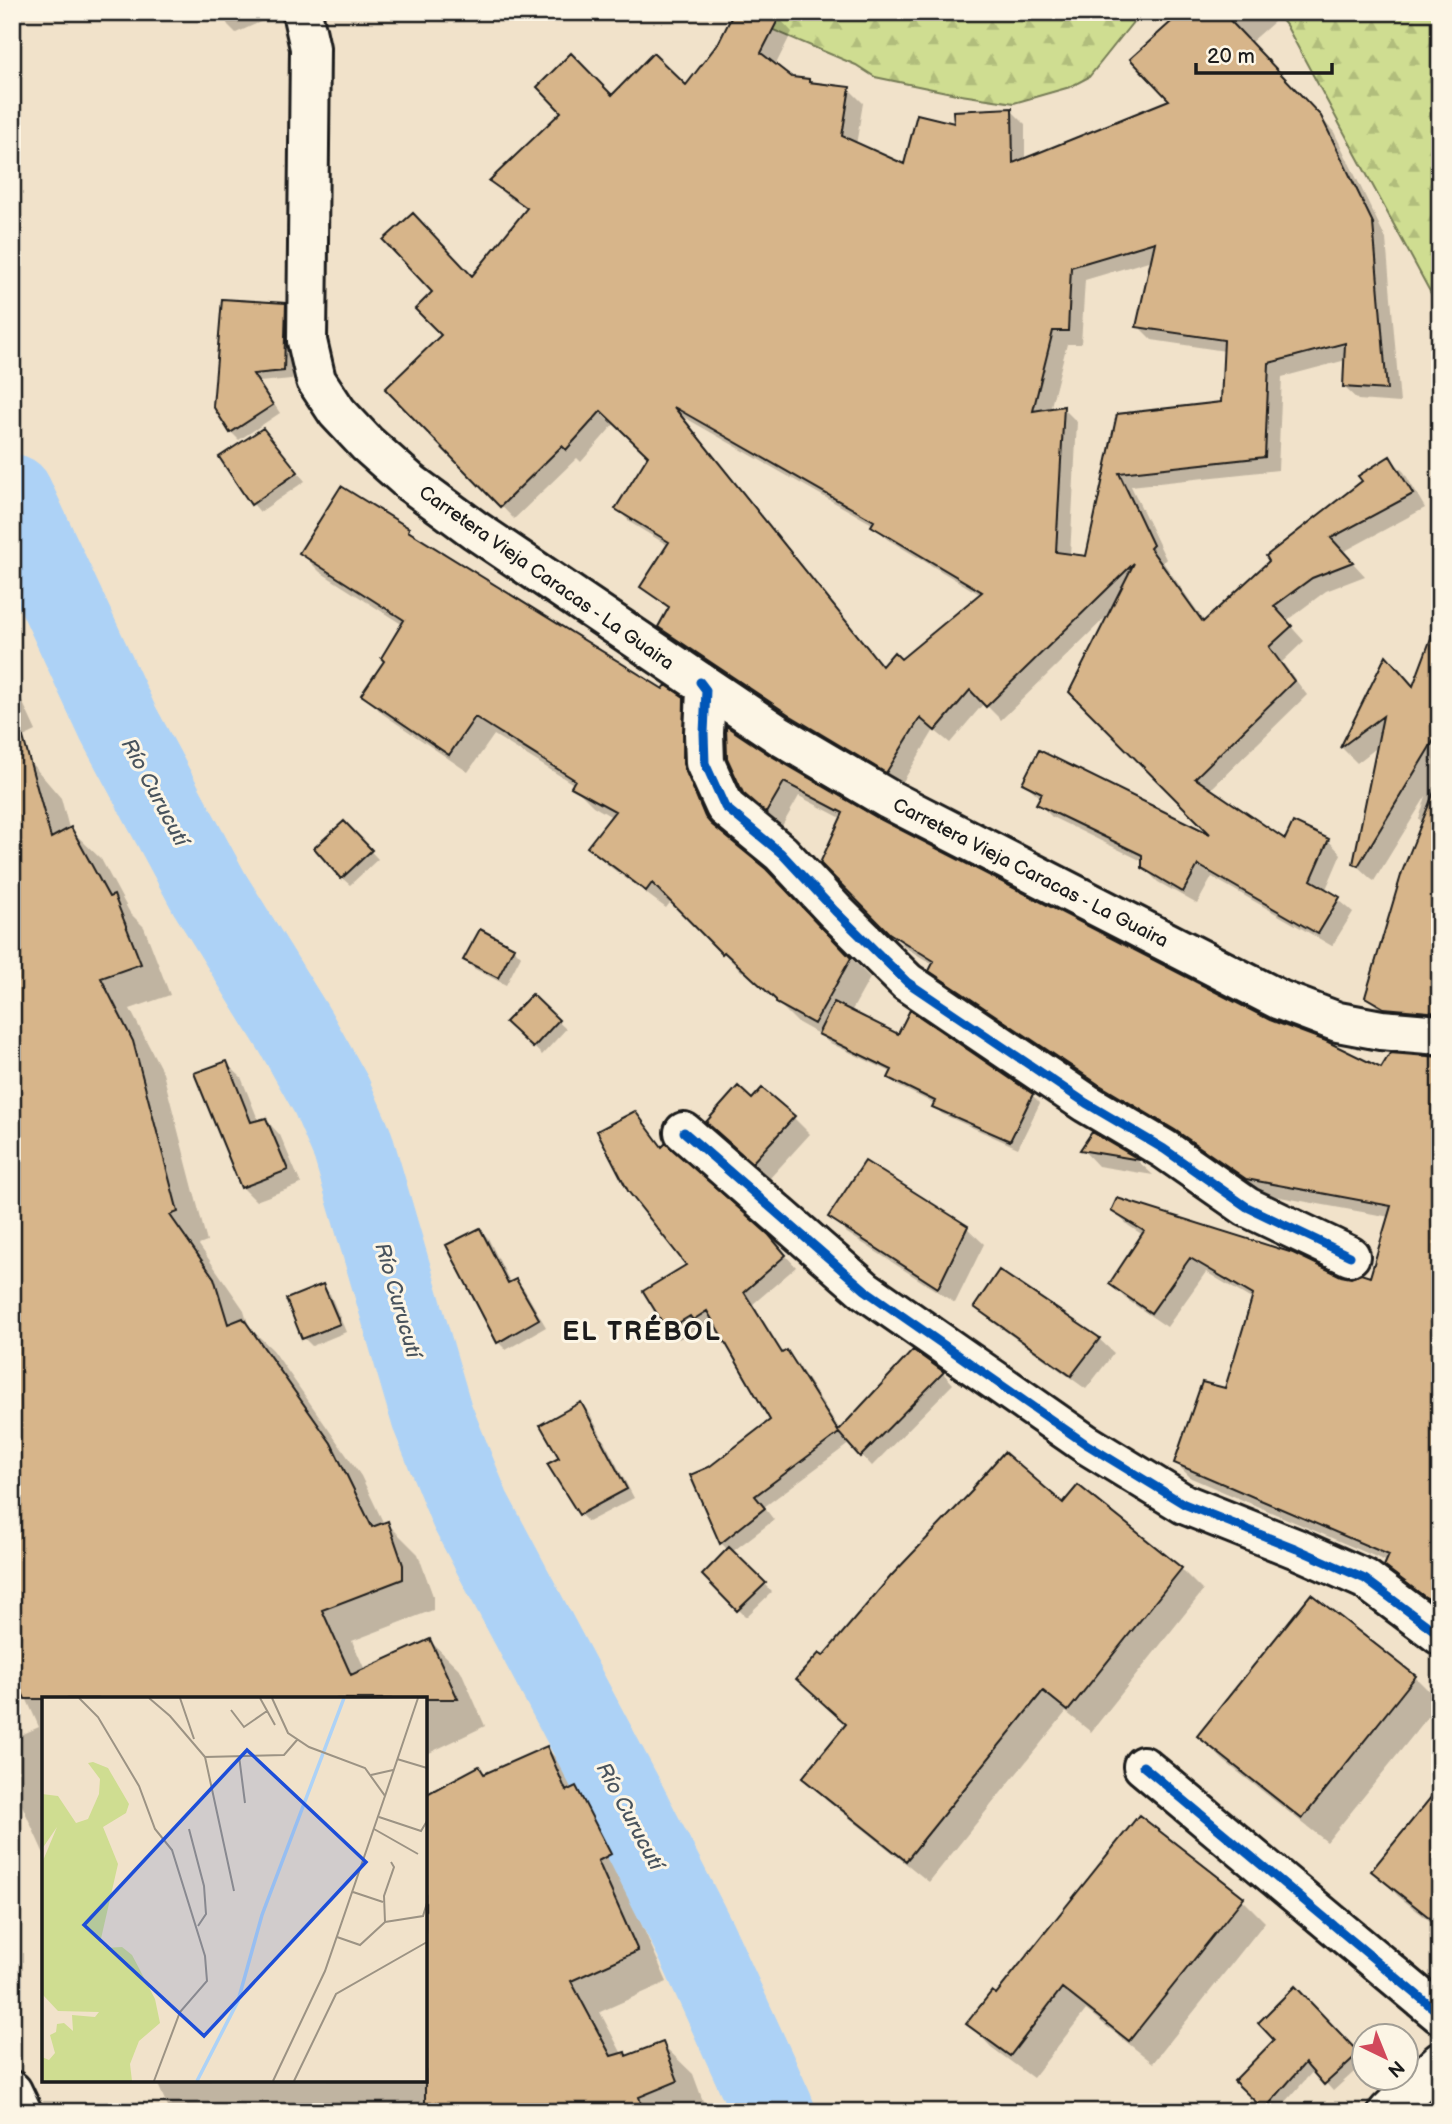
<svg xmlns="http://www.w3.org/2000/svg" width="1452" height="2124" font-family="'Balsamiq Sans',sans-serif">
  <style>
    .forest { fill: url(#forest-firs); stroke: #767c56; stroke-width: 2 }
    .shadow { fill: #0003; fill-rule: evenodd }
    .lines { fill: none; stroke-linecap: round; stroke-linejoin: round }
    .river { stroke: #add2f6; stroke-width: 82 }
    .building { fill: #d7b58a; stroke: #1c1c1c; stroke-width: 2; fill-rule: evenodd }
    .minor-casing { stroke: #1c1c1c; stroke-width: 44 }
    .major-casing { stroke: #1c1c1c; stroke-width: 44 }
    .minor { stroke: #fcf5e5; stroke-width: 38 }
    .major { stroke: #fcf5e5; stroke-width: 38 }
    .cycleway-casing { stroke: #fcf5e5; stroke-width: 13 }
    .cycleway { stroke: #0057b8; stroke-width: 9 }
    .labels { text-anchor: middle; stroke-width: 6; stroke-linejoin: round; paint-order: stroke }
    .street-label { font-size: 19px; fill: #1c1c1c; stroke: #fcf5e5 }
    .water-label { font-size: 21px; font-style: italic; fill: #48535d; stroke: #fcf5e5 }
    .district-label { font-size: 26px; font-weight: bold; letter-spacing: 2px; fill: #1c1c1c; stroke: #fcf5e5 }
    .inset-river { fill: none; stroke: #add2f6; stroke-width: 3.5 }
    .inset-road { fill: none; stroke: #9c9384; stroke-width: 2 }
    .view { fill: #1d4ed8; fill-opacity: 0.15; stroke: #1d4ed8; stroke-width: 3.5 }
    .inset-edge { fill: none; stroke: #1c1c1c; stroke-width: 3.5 }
  </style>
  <defs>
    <pattern id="forest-firs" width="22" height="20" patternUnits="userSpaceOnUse" patternTransform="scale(1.75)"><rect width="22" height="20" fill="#cfdd91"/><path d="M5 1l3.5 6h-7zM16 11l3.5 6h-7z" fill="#b1bd7c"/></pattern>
  </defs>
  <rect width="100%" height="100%" fill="#f1e2ca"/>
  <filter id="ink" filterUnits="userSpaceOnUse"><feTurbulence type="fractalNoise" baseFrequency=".0143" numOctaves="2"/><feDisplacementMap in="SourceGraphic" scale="14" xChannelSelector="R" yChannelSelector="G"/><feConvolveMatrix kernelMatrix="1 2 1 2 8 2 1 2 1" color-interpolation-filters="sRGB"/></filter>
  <g filter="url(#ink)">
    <path class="forest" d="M731 12H1141L1089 77 1070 87 1014 103 961 95 875 77 856 65Z
      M1275 12H1440V310L1286 25Z"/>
    <path class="shadow" d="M222 12H264L267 19 236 33 228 25Z
      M1177 12H1265L1274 22 1250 43 1334 132 1386 239 1400 403 1358 400 1344 387 1346 360 1282 377 1278 470 1131 486 1166 559 1163 562 1205 622 1390 458 1404 472 1425 508 1343 552 1365 576 1326 591 1286 621 1304 641 1282 662 1307 695 1210 790 1286 841 1328 840 1341 854 1326 889 1353 912 1332 946 1212 877 1197 904 1158 882 1144 868V862L1052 817 1038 803 1041 798 1024 783 1217 839 1109 614 1001 720 984 703 950 743 934 730 901 785 806 730 674 641 660 627 670 610 642 586 669 546 631 523 617 509 650 456 615 423 581 462 577 458 514 519 388 389 443 335 473 278 528 210 505 195 492 181 612 97 686 88 779 18 792 32 775 66 792 79 849 89 863 103 856 145 905 166 956 126 1011 110 1025 124V160L1172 101 1174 22 1170 18ZM1152 260 1138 326 1152 340 1225 351 1223 404 1118 416 1087 558 1070 556 1077 422 1063 408 1050 410 1067 344H1081L1085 280ZM682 416 874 525 887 539 981 595 901 661 883 667Z
      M285 304 293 312 292 379 259 382 280 413 239 440 231 432 215 406Z
      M270 439 305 481 260 512 253 504 221 457Z
      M408 529 419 540 663 692 683 699 702 718V785L724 836 785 890 870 978 851 1012 899 1036 1032 1095 1040 1103 1018 1148 942 1114 934 1106 935 1104 898 1086 890 1078 893 1073 828 1042 822 1036 797 1022 745 970 742 972 672 900 666 908 609 866 589 847 612 817 593 806 574 787 575 785 494 735 468 772 383 714 364 695 386 661 403 625 320 572 301 553Z
      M1387 658 1414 688 1440 671V1026L1383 1012 1367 997 1423 823 1419 819 1426 796 1374 881 1371 879 1355 864 1379 746 1357 763 1342 748Z
      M12 679 36 731 13 742 61 798 69 828 101 859 130 913 144 927 170 995 130 1009 163 1073 207 1242 199 1245 244 1310 249 1327 273 1350 361 1476 384 1524 387 1523 418 1554 433 1596V1610L352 1641 365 1670 430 1641 461 1671 485 1726 425 1755V1699H44V1854L12 1783V1739L39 1727 12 1666Z
      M767 755 877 820 1269 1021 1382 1071 1440 1058V1609L1402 1581 1386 1566 1388 1562 1191 1478 1176 1463 1226 1390 1253 1300 1206 1272 1167 1327 1126 1299 1111 1284 1143 1235 1129 1226 1113 1211 1340 1277 1372 1280 1390 1217 1263 1194 1192 1145 1115 1099 947 986 931 970 934 965 906 948 822 862 843 819 799 796 782 826 744 792Z
      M344 823 378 859 350 885 342 878Z
      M513 948 521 956 506 985 473 968 465 960Z
      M532 997 566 1029 542 1055 508 1022Z
      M226 1063 241 1077 259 1122 266 1120 280 1135 301 1184 256 1201 242 1187Z
      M753 1102 793 1117 810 1134 770 1178 725 1139Z
      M634 1114 663 1148 779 1248 796 1267 753 1304 784 1354 786 1352 797 1363 841 1431 914 1353 943 1373 953 1384 872 1466 850 1443 764 1507 774 1520 732 1552 772 1592 746 1617 704 1575 728 1550 721 1543 709 1468 773 1421 716 1323 705 1330 701 1326 679 1339 669 1329 689 1265Z
      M1092 1134 1139 1162 1153 1175 1098 1166 1082 1149Z
      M831 1217 967 1228 984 1244 955 1303 847 1233Z
      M480 1230 488 1238 511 1284 516 1281 524 1289 546 1327 506 1350 498 1342Z
      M322 1286 330 1294 346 1332 312 1346 304 1338Z
      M976 1306 1099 1339 1114 1353 1086 1389 991 1321Z
      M581 1404 589 1412 634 1498 588 1522 580 1514 561 1458Z
      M1063 1506 1181 1569 1203 1591 1091 1732 1066 1712 929 1882 827 1800 805 1778 847 1725 823 1659Z
      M1311 1596 1415 1677 1440 1702 1327 1842 1224 1761 1199 1736Z
      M547 1749 577 1779 585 1796 607 1818 640 1885 627 1891 667 1982 600 2012 622 2054 628 2057 662 2044 693 2074 707 2112H170L156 2080H425L479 1768 486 1775Z
      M1440 1789V1929L1398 1896 1374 1871Z
      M1242 1899 1265 1922 1153 2063 1086 2010 1033 2078 991 2047 969 2024 997 1996Z
      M1295 1988 1364 2063 1333 2091 1314 2070 1277 2112H1267L1236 2081 1276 2040Z"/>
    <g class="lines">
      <path class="river" d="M12 495 118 723 210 894 295 1031 331 1095 353 1146 432 1416 470 1510 623 1798 696 1941 774 2112"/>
    </g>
    <path class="building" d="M734 12H782L761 53 792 77 809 79V82L850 87 842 136 904 164 917 114 954 123 953 111 1012 108 1013 163 1169 100 1130 59 1182 12H1222L1321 116 1373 223 1387 390 1343 387 1345 343 1269 363 1265 457 1119 473 1153 545 1150 548 1203 622 1269 561 1266 556 1362 481 1358 476 1390 456 1413 494 1331 538 1353 562 1312 578 1274 606 1292 626 1269 647 1294 681 1195 778 1285 839 1293 822 1329 839 1311 880 1340 897 1318 934 1198 865 1183 892 1142 868V855L1036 804 1042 793 1022 783 1039 750 1210 834 1069 692 1134 563 986 707 970 690 935 731 920 718 886 773 791 716 658 627 669 607 640 587 669 542 615 509 648 456 601 411 566 450 562 446 500 507 385 389 441 335 415 309 432 292 383 240 413 213 472 276 527 208 489 181 561 112 537 87 571 53 612 95 653 53 686 85 719 42ZM1155 242 1136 327 1224 340 1221 402 1117 414 1086 556 1056 552 1064 406 1033 411 1053 331H1068L1071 267ZM674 407 874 521 871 526 982 592 901 659 894 652 882 666Z
      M222 299 286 303 284 371 253 374 273 405 230 433 213 406Z
      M263 428 298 472 251 505 219 457Z
      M341 486 409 528 408 531 663 689 666 685 684 697 683 764 705 817 711 824 766 869 851 958 814 1024 776 1003V1000L724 952 722 954 652 883 646 891 587 847 615 811 571 787 575 780 475 717 449 755 361 695 384 661 381 658 404 620 299 553Z
      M1436 625 1440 626V730L1358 866 1353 864 1383 716 1340 748 1386 655 1413 686Z
      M726 726 768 754 878 818 1270 1020 1326 1041 1381 1068 1390 1053 1440 1057V1604L1425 1597 1384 1566 1389 1555 1174 1463 1202 1382 1225 1388 1253 1295 1190 1258 1151 1313 1109 1284 1144 1231 1111 1211 1117 1198 1293 1253 1341 1276 1351 1278 1361 1274 1370 1277 1391 1206 1246 1179 1175 1130 1098 1084 929 971 934 961 889 933 820 863 843 813 784 782 766 813 743 793 727 758Z
      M23 737 51 838 71 827 109 897 114 895 141 964 101 978 133 1041 178 1212 170 1215 214 1278 228 1324 243 1318 331 1443 372 1527 388 1521 403 1565V1579L322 1610 351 1675 430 1639 458 1699H25L12 1670V739Z
      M1438 782H1440V1013L1384 1008 1365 997 1402 872Z
      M344 821 372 850 341 879 314 848Z
      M480 929 514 947 498 978 463 960Z
      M532 994 559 1020 533 1048 505 1022Z
      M834 1002 898 1034 910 1010 1033 1094 1010 1141 932 1107 935 1101 888 1078 892 1070 818 1034Z
      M227 1061 251 1122 266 1118 288 1170 241 1188 194 1073Z
      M738 1086 752 1099 762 1088 795 1116 752 1163 706 1122Z
      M635 1111 662 1147 666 1143 769 1235 786 1255 744 1292 782 1353 787 1350 838 1431 913 1350 944 1372 860 1457 839 1433 755 1496 765 1508 720 1544 690 1475 709 1467 770 1420 707 1311 693 1320 690 1316 667 1330 643 1291 686 1265 628 1191 597 1131Z
      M1092 1132 1140 1160 1080 1150Z
      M865 1161 968 1226 938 1288 828 1217Z
      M480 1228 508 1283 516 1279 539 1319 497 1343 446 1245Z
      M999 1270 1100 1338 1071 1376 974 1307Z
      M323 1284 340 1324 302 1339 286 1299Z
      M581 1402 627 1489 579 1515 547 1464 559 1458 540 1425Z
      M1004 1452 1063 1503 1078 1485 1182 1568 1068 1711 1043 1691 906 1861 802 1778 846 1724 796 1679 819 1653 823 1656 891 1576 973 1490 972 1488Z
      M729 1547 766 1583 737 1611 702 1575Z
      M1311 1594 1416 1676 1302 1819 1197 1736Z
      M547 1746 566 1791 576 1786 611 1854 598 1861 638 1951 571 1981 611 2056 625 2052 626 2056 663 2042 678 2081 639 2097 644 2112H425V1795L479 1766 484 1774Z
      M1440 1786V1926L1371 1871Z
      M1139 1815 1244 1897 1129 2041 1062 1988 1010 2056 966 2024 992 1991 996 1994Z
      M1295 1986 1359 2053 1324 2085 1305 2063 1264 2110 1234 2081 1274 2040 1258 2023Z"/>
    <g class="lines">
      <g class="minor-casing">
        <path id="minor" d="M700 682 706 690 704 733 705 763 725 807 781 853 835 911 907 982 1086 1103 1164 1149 1247 1207 1350 1256
          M684 1132 865 1290 1086 1444 1184 1504 1297 1549 1365 1579 1440 1635
          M1143 1766 1440 2014
          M1388 2112 1440 2062"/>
      </g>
      <g class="major-casing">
        <path id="major" d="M302 12 310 48 307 341 316 380 337 412 367 444 411 483 475 530 700 682 779 735 888 799 1280 1000 1338 1022 1381 1030 1440 1035
          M12 2091 22 2112"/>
      </g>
      <use href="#minor" class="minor"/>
      <use href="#major" class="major"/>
      <g class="cycleway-casing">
        <path id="cycleway" d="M700 682 706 690 704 733 705 763 725 807 781 853 835 911 907 982 1086 1103 1164 1149 1247 1207 1350 1256
          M684 1132 865 1290 1086 1444 1184 1504 1297 1549 1365 1579 1440 1635
          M1143 1766 1440 2014"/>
      </g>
      <use href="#cycleway" class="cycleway"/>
    </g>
  </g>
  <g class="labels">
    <g class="street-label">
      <text transform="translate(547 577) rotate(35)" y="7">Carretera Vieja Caracas - La Guaira</text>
      <text transform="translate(1031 872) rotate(27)" y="7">Carretera Vieja Caracas - La Guaira</text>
    </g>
    <g class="water-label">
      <text transform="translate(155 792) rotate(62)" y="7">Río Curucutí</text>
      <text transform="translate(398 1300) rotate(74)" y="7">Río Curucutí</text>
      <text transform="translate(630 1816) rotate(62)" y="7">Río Curucutí</text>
    </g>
    <g class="district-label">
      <text x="642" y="1340">EL TRÉBOL</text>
    </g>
  </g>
  <g transform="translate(42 1697)">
    <rect width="385" height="385" fill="#f1e2ca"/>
    <path d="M51 65 66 71 87 107 84 116 61 130 76 167 58 246 64 251 80 250 90 258 113 302 118 326 97 344 88 367 90 384H0V360L7 363 13 356 8 338 14 335 15 327 22 326 31 334 30 318 53 320 57 315 16 314 1 298 0 166 15 130 0 152V97L16 99 34 126 46 122 57 97 58 82 46 66Z" fill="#cfdd91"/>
    <path class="inset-river" d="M155 384 196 304 220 218 302 1"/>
    <path class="inset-road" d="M37 1 56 20 97 89 113 132 130 153 163 259 165 284 138 315 112 384M107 1 128 19 163 60M138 1 152 42M218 1 233 28M230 1 246 36 267 50 323 71 343 99 283 274 231 384M189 13 202 30 225 14M197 59 203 106M355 62 385 71M329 78 351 73M343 99 376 1M337 120 379 134 385 124M147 132 162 189 164 217 156 229M332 132 376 157M192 194 163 60 242 58 255 43M311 195 341 205M343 225 381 219 385 206M295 240 318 248 343 225 342 199 352 170 349 165M252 384 294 297 385 245"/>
    <path class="view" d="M205 53 324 165 162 339 42 228Z"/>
    <rect width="385" height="385" class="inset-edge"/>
  </g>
  <rect width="1452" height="2124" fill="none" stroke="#fcf5e5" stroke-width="42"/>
  <rect x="21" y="21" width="1410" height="2082" fill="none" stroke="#1c1c1c" stroke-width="2.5" filter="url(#ink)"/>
  <g transform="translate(1385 2057) rotate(137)"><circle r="33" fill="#fcf5e5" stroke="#a29e95" stroke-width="2"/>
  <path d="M0-5L12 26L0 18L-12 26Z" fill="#d1495b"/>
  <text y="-10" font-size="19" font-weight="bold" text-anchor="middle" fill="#1c1c1c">N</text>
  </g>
  <path d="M1196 63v10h136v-10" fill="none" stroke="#1c1c1c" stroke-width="3.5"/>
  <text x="1207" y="63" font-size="21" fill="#1c1c1c" stroke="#fcf5e5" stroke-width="5" paint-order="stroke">20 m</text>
</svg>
